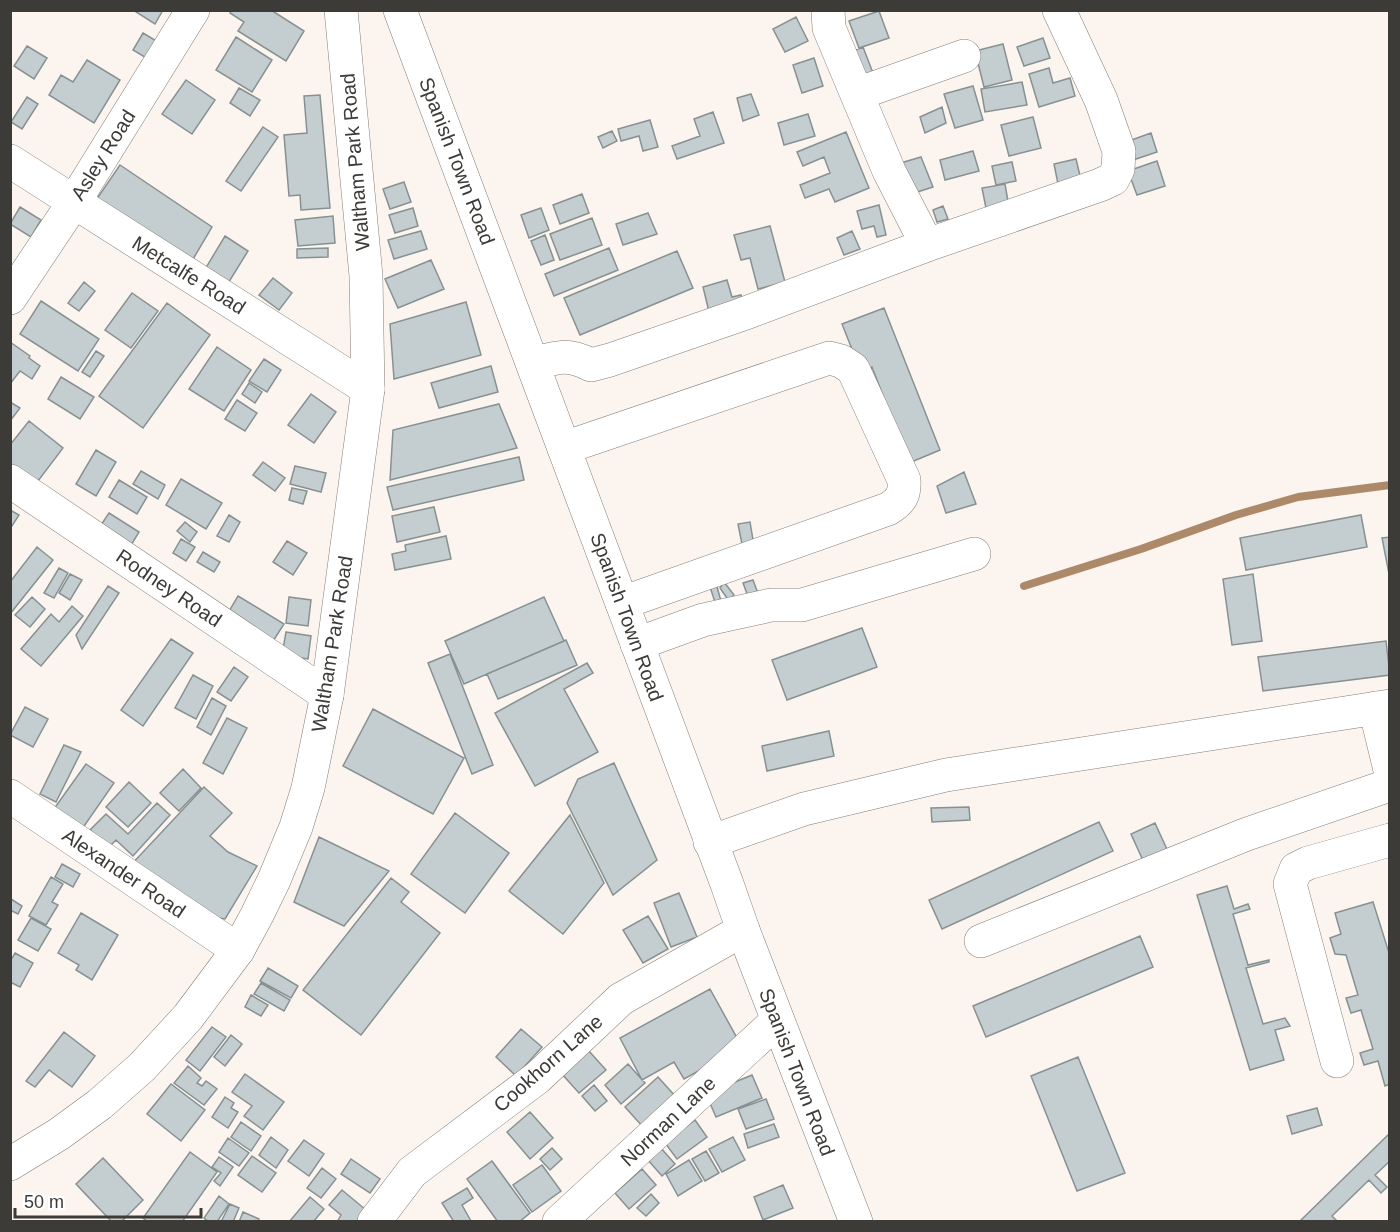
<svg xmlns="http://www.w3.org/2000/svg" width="1400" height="1232" font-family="Helvetica,sans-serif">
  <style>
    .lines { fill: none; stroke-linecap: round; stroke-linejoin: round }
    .stream { stroke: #ac8a69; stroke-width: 8 }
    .building { fill: #c4ced0; stroke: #879192; stroke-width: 1.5 }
    .minor-casing { stroke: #847e78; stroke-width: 34 }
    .major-casing { stroke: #847e78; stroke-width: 34 }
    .minor { stroke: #fff; stroke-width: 33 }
    .major { stroke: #fff; stroke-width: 33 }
    .labels { text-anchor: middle; stroke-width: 6; stroke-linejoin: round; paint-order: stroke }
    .street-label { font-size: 20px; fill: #3d3b38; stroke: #fff }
  </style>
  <rect width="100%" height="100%" fill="#fcf5ef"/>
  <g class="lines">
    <path class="stream" d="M1024 586 1141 549 1236 515 1298 497 1390 485"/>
  </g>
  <path class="building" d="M133 10H163L155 24Z
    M232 10H271L304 31 286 61 238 31 244 22 230 13Z
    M879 11 889 38 859 48 849 21Z
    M796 17 808 41 785 52 773 29Z
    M143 33 163 45 153 62 133 50Z
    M236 37 272 60 252 92 216 70Z
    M1043 38 1050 58 1024 66 1017 47Z
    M1003 44 1012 80 984 87 975 51Z
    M27 46 47 58 34 79 14 66Z
    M863 47 873 73 863 85 851 52Z
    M814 58 823 86 802 93 793 65Z
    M87 60 120 80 94 123 49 95 61 75 73 82Z
    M1049 68 1053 83 1070 78 1075 96 1039 107 1029 74Z
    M186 80 215 100 192 134 162 114Z
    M1022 82 1027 105 985 112 981 89Z
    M973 86 983 120 955 128 944 94Z
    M239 88 260 100 250 116 230 103Z
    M751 94 759 115 743 121 737 98Z
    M320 95 330 208 301 210 300 195 289 196 284 135 307 133 304 96Z
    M27 97 38 104 22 129 11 122Z
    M942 107 946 123 925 133 920 117Z
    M713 112 724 143 677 159 672 146 700 136 694 119Z
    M808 114 815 136 784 145 778 123Z
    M1033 117 1041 148 1009 156 1001 125Z
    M650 120 658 147 643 151 639 136 621 141 618 129Z
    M263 127 278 137 241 191 226 181Z
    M612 131 617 141 603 148 598 137Z
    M846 132 869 188 835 202 829 189 805 198 800 185 830 173 824 157 803 166 797 152Z
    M1151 133 1157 152 1133 160 1126 142Z
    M973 151 979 171 945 180 940 160Z
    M921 157 933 187 911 194 894 165Z
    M1076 159 1081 180 1058 184 1054 164Z
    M1157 161 1165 186 1137 195 1128 171Z
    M1012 162 1016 181 996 185 992 166Z
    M120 165 212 227 189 266 94 203Z
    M404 182 411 202 390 209 383 189Z
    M1005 184 1010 213 988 218 982 188Z
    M582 194 589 213 560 224 553 205Z
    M879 205 886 235 877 237 874 226 862 229 857 211Z
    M943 206 948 219 937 222 933 210Z
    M20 207 41 220 31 237 10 224Z
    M413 208 418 226 395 233 389 215Z
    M541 208 549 230 529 238 521 215Z
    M648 213 657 234 623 245 616 224Z
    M333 216 335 243 298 246 295 220Z
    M592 218 602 245 560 260 550 234Z
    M770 226 785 282 758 289 750 258 741 260 734 235Z
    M421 231 427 249 394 259 388 240Z
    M852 231 860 249 844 255 837 238Z
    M545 235 554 260 541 265 531 241Z
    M225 236 248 251 227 285 204 271Z
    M328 248V257L297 258V249Z
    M609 248 618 270 554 296 545 274Z
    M677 251 693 288 580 335 564 298Z
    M431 260 444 289 398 308 385 279Z
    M273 278 292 293 279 310 259 295Z
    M727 280 732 297 741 295 745 311 711 320 703 287Z
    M84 282 95 291 79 311 68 303Z
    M132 293 158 311 131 348 105 330Z
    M41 301 99 339 78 371 20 334Z
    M466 302 481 355 394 379 390 324Z
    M167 303 210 335 143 428 99 396Z
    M884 308 940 450 909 463 872 367 861 372 842 324Z
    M10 342 30 356 29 358 40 366 32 379 20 371 10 384Z
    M217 347 251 370 224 411 189 389Z
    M96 351 104 356 90 377 82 372Z
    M264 359 281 370 267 392 249 381Z
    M491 366 498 392 439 408 431 383Z
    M61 377 94 397 80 419 48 399Z
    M249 383 262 392 255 403 242 394Z
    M311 394 336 412 314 443 288 425Z
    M237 400 257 413 245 431 225 419Z
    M10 402 20 408 10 421Z
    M499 404 517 448 390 480 393 430Z
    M29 421 63 448 35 485 10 466V445Z
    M96 450 116 462 96 496 76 484Z
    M519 457 524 480 393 510 387 487Z
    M263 462 285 478 275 491 253 475Z
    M295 466 326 473 321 492 290 484Z
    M141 471 165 485 158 499 133 484Z
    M964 472 976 504 946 513 937 486Z
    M181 479 222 503 206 529 166 505Z
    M119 480 147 497 137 514 109 497Z
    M292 488 307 491 303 504 289 500Z
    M434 507 440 532 397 542 392 516Z
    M10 510 19 515 10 529Z
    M109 513 139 532 130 547 99 528Z
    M229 515 240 522 229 542 217 536Z
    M1361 515 1367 547 1246 570 1240 538Z
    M185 522 197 532 190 542 177 531Z
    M750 522 753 540 742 544 738 524Z
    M446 536 451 559 395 570 392 554 406 551 405 545Z
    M1390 537V579L1382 538Z
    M181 539 195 547 186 561 173 553Z
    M287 541 307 553 293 575 273 562Z
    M37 547 53 560 10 614V582Z
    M203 552 220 562 214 572 197 562Z
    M59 568 68 573 54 598 44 593Z
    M70 574 82 580 70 600 59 593Z
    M1253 574 1262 641 1232 645 1223 579Z
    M753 580 759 596 749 599 743 583Z
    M724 582 734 595 729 601 720 588Z
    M716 583 722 605 717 608 710 587Z
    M108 586 119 593 82 649 76 635Z
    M238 596 284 624 270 646 225 618Z
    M32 597 45 609 30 627 15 615Z
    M289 597 311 600 308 626 286 623Z
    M544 597 564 641 464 684 445 641Z
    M72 606 83 616 41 666 21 649 51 614 59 622Z
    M862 628 877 667 787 700 772 660Z
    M286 632 311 636 308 659 282 655Z
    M171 639 193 653 143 726 121 710Z
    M566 640 577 665 498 699 487 674Z
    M1386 641 1390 675 1263 691 1258 657Z
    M450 654 493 765 472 774 428 663Z
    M587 663 593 673 564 689 598 752 535 786 495 713Z
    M234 667 248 677 231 701 217 692Z
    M193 675 213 686 196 719 175 708Z
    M212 698 226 706 211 735 197 727Z
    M25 707 48 719 33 747 10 735Z
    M373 709 464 758 433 814 343 766Z
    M227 718 247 728 223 774 203 763Z
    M829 731 834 756 767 771 762 746Z
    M64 745 81 752 56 802 40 794Z
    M614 763 657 860 613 895 567 803 578 779Z
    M86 764 114 783 80 832 51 813Z
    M183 769 201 788 179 811 160 793Z
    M129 782 151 803 128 827 106 807Z
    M204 787 232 813 210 836 228 852 257 866 225 919 206 916 128 868Z
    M157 803 170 815 133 856 116 840 109 847 90 830 106 814 128 834Z
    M969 807 970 820 932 822 931 808Z
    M455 813 509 853 465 913 411 874Z
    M570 815 604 883 563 934 509 891Z
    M1099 822 1113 851 942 929 929 900Z
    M1155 823 1170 856 1146 867 1131 834Z
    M319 837 389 871 344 926 294 902Z
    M62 864 80 874 73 887 55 877Z
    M51 877 63 884 52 902 58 905 46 925 29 916Z
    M391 878 409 892 401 902 440 933 361 1035 303 990Z
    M1227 886 1234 909 1248 904 1250 909 1233 914 1248 965 1269 960V962L1246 968 1263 1024 1285 1018 1290 1026 1275 1030 1284 1060 1250 1070 1197 895Z
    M679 893 697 937 671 947 654 903Z
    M11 899 22 906 18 914 10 910Z
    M1373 902 1390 956V1084L1385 1086 1378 1061 1364 1065 1360 1053 1373 1049 1361 1010 1351 1013 1346 998 1358 995 1346 955 1335 954 1330 938 1341 934 1335 913Z
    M81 913 118 935 92 980 76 970 79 965 58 953Z
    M648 916 668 949 643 963 623 930Z
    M31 918 51 929 38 951 18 940Z
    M1140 936 1153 967 986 1037 973 1006Z
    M15 953 33 963 20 987 10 982V962Z
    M268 968 298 986 291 998 260 981Z
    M261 983 290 1000 284 1011 254 994Z
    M710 989 742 1047 684 1079 674 1062 642 1080 620 1038Z
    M251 995 268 1005 261 1016 245 1007Z
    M212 1027 226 1037 200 1071 186 1060Z
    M521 1029 542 1047 516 1076 496 1057Z
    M64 1032 95 1056 72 1087 49 1070 35 1087 26 1081Z
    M231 1035 242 1044 225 1066 214 1057Z
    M588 1050 606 1070 579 1093 561 1073Z
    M1078 1057 1125 1173 1077 1191 1031 1076Z
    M628 1064 645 1083 621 1104 605 1085Z
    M188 1066 201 1078 197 1083 202 1086 206 1081 217 1089 204 1105 174 1083Z
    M245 1074 284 1102 263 1130 244 1116 252 1106 232 1092Z
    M752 1075 762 1098 716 1117 706 1094Z
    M658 1077 676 1097 643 1127 625 1107Z
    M171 1084 205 1110 181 1141 147 1114Z
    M594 1085 607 1101 595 1111 582 1096Z
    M225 1097 234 1103 231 1108 238 1112 228 1128 212 1117Z
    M766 1099 774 1119 746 1129 738 1109Z
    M1317 1108 1322 1125 1292 1134 1287 1116Z
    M530 1112 553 1138 530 1159 507 1132Z
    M695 1120 707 1137 677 1159 665 1143Z
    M241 1122 261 1136 251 1151 231 1137Z
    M774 1124 779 1137 748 1148 744 1134Z
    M1390 1133V1161L1375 1175 1387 1187 1381 1193 1369 1180 1332 1216 1338 1222H1299Z
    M271 1137 288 1150 276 1168 259 1155Z
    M733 1137 745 1160 722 1172 709 1149Z
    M228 1138 249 1153 239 1166 219 1152Z
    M304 1140 324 1154 309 1176 288 1161Z
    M660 1147 675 1164 662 1176 647 1159Z
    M552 1148 562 1159 550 1170 540 1159Z
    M706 1151 719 1173 705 1181 692 1159Z
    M190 1152 217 1172 182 1222H148L143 1218Z
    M252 1156 276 1173 262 1192 238 1175Z
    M219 1157 233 1167 220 1186 214 1181 221 1173 212 1167Z
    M103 1158 143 1200 121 1222H112L76 1184Z
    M351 1159 380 1179 370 1193 341 1174Z
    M689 1160 702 1181 678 1196 666 1174Z
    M492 1161 530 1213 519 1222H498L467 1179Z
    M542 1165 561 1191 532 1212 513 1185Z
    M322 1168 336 1179 321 1198 307 1188Z
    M642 1169 656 1185 629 1209 615 1193Z
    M783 1185 793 1208 763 1220 754 1197Z
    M467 1188 473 1198 462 1205 471 1221 454 1222 442 1203Z
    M342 1190 366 1210 356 1222H337L341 1215 329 1205Z
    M651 1194 659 1203 646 1216 637 1208Z
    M219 1196 229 1204 217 1222H209L204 1218Z
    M310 1197 324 1209 313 1222H289Z
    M230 1204 239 1208 233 1222H221Z
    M243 1212 259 1219 258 1222H239Z"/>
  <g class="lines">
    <g class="minor-casing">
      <path id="minor" d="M828 10 829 28 889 171 927 245
        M857 94 964 56
        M10 161 368 389
        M10 298 74 202 193 10
        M533 364C558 357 567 353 591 365L610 360 743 314 927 245 1100 185 1113 179 1118 169 1119 151 1101 100 1059 10
        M564 448 829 358 841 361 853 369 904 480C905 495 901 501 888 509L622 603
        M10 481 327 695
        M637 644 703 620 771 605H802L974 554
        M1375 708 1390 770
        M10 796 238 950
        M710 842 804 809 946 775 1390 706
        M981 941 1247 834 1390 785
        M1337 1061 1290 884 1296 869 1308 863 1390 840
        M374 1222 412 1172 537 1078 621 999 743 930
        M559 1222 777 1021"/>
    </g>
    <g class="major-casing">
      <path id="major" d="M400 10 727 884 743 930 856 1222
        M10 1164 59 1134 100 1104 142 1067 188 1017 238 950 257 915 274 880 296 827 308 788 327 695 368 389 366 276 341 10"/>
    </g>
    <use href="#minor" class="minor"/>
    <use href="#major" class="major"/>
  </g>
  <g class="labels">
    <g class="street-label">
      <text transform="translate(103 155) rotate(-58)" y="7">Asley Road</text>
      <text transform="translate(457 161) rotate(69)" y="7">Spanish Town Road</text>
      <text transform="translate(355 162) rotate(-95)" y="7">Waltham Park Road</text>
      <text transform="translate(189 275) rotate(32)" y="7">Metcalfe Road</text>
      <text transform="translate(169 588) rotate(34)" y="7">Rodney Road</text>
      <text transform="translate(627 617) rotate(70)" y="7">Spanish Town Road</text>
      <text transform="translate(332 644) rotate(-81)" y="7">Waltham Park Road</text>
      <text transform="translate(124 873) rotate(34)" y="7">Alexander Road</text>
      <text transform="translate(548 1063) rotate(-41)" y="7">Cookhorn Lane</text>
      <text transform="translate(797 1072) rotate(69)" y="7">Spanish Town Road</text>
      <text transform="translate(668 1121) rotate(-43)" y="7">Norman Lane</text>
    </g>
  </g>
  <rect width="1400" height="1232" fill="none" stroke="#3d3b38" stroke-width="24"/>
  <path d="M15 1208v9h186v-9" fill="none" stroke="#3d3b38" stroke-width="3"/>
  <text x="24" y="1208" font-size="18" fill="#3d3b38" stroke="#ffffff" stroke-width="4.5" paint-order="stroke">50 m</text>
</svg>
